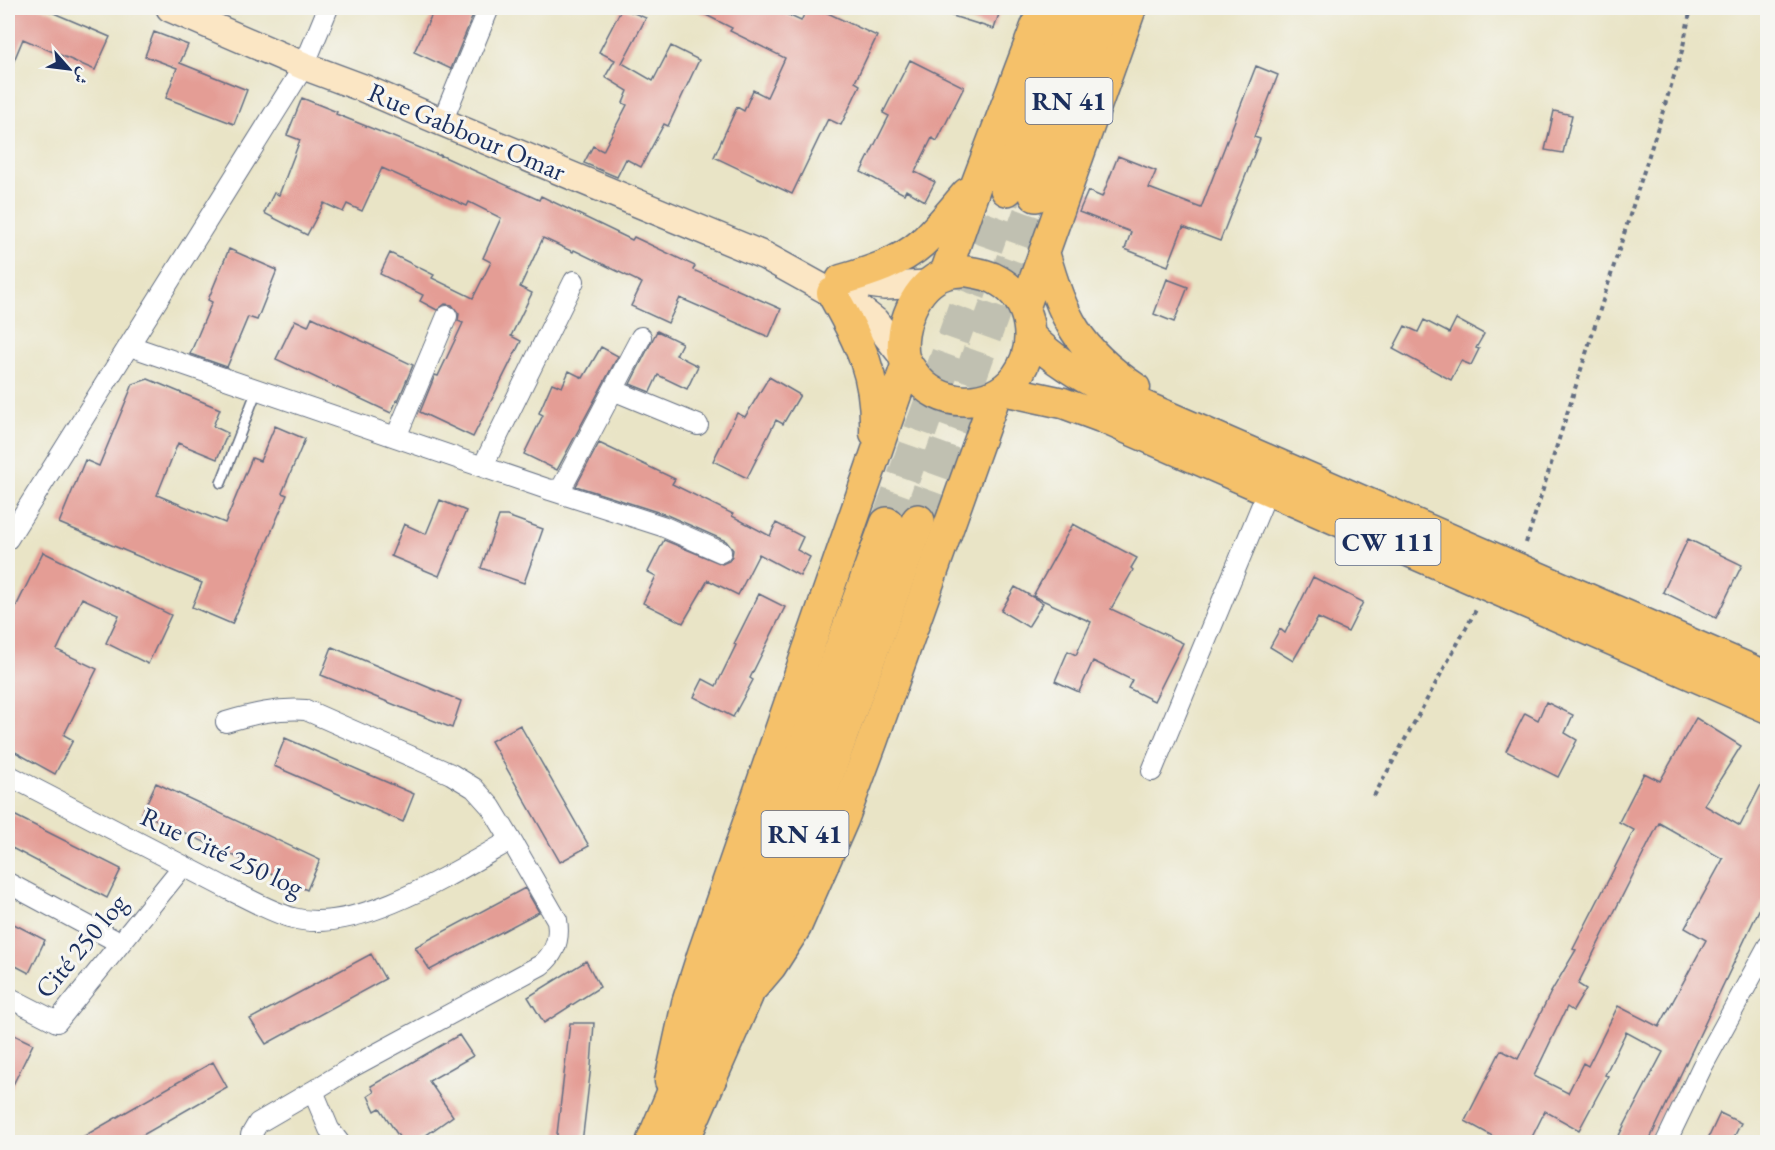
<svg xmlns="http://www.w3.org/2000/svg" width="1775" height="1150" font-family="'EB Garamond',Amiri,serif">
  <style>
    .building { fill: #e49d95; fill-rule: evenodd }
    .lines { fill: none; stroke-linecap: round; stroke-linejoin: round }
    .highway-tunnel { stroke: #c0c0b1; stroke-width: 33; stroke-dasharray: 33 16; stroke-linecap: butt }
    .lane-casing { stroke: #636e82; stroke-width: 12 }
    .street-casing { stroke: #636e82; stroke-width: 22 }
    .secondary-casing { stroke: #636e82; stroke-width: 30 }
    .primary-casing { stroke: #636e82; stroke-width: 33 }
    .highway-casing { stroke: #636e82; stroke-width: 36 }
    .path { stroke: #636e82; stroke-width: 4; stroke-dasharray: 4.5 4.5; stroke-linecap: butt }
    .lane { stroke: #fff; stroke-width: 9 }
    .street { stroke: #fff; stroke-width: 20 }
    .secondary { stroke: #fbe6c4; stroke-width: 27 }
    .primary { stroke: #f5c16b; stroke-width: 30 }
    .highway { stroke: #f5c16b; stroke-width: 33 }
    .labels { text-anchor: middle; stroke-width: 6; stroke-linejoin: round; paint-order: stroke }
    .shield { fill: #f6f6f2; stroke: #5d6b8a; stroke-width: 1.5 }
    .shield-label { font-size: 26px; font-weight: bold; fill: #1b2f5e }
    .street-label { font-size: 27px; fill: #1b2f5e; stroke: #f6f6f2 }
  </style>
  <rect width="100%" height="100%" fill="#f6f6f2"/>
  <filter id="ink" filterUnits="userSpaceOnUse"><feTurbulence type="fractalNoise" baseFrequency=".0167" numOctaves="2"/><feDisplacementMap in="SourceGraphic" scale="12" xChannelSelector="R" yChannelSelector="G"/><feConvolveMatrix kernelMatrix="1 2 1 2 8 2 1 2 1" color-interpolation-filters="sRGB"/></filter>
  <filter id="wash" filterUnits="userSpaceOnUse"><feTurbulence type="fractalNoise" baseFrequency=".008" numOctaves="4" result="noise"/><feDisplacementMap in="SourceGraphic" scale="24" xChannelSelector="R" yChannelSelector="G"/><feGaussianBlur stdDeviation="1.35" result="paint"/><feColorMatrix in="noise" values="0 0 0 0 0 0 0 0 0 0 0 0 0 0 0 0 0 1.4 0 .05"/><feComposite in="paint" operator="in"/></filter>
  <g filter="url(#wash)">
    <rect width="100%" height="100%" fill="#e9e4c6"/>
    <g id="blocks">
      <path class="building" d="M8 8H42L110 37 95 70 23 39 8 75Z
        M435 8H476L451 69 414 52Z
        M622 8 646 18 622 63 653 81 671 46 699 60 668 126 664 124 641 167 626 159 617 177 584 163 593 146 603 151 627 105 623 103 628 91 605 77 615 60 599 52Z
        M692 8H773L801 21 807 8H817L877 36 855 82 860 85 841 125 828 119 792 194 714 157 737 107 744 111 753 90 767 97 785 58 730 31 732 28Z
        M941 8H1001L994 29 940 12Z
        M154 32 188 45 180 63 247 90 234 124 166 98 177 68 145 56Z
        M910 60 964 87 937 141 932 138 915 172 935 182 925 201 906 190 904 194 861 172 889 116 883 113Z
        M1256 66 1278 75 1254 137 1260 139 1220 241 1183 227 1168 266 1125 249 1131 232 1079 212 1088 191 1102 197 1118 156 1156 171 1149 188 1201 208Z
        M302 98 337 112 336 114 440 156V155L539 200 541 196 632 240 634 237 695 266 693 270 781 309 769 337 680 298 668 323 631 306 642 283 574 250 573 252 543 238 520 287 532 293 511 336 521 341 473 437 420 412 435 375 438 376 463 323 458 321 459 314 452 305 445 304 437 310 420 301 423 295 380 274 390 253 434 275 432 278 473 298 491 262 483 258 501 218 469 202 467 206 382 168 362 211 347 204 343 212 324 203 307 235 264 213 274 193 279 195 300 140 287 135Z
        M1554 111 1572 115 1563 153 1545 150Z
        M229 249 277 270 257 320 248 317 227 367 190 354 212 302 208 300Z
        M1167 279 1188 287 1174 322 1154 314Z
        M312 317 413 365 398 401 397 400 391 413 276 359 295 320 308 326Z
        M1456 319 1484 334 1476 348 1479 349 1471 365 1461 361 1451 380 1393 349 1405 326 1418 332 1424 320 1449 333Z
        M657 331 682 343 676 355 698 366 687 389 658 375 650 392 630 384Z
        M601 347 618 356 557 470 524 454 543 415 539 413 552 383 562 387 569 371 583 378Z
        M769 377 800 395 783 424 776 420 747 478 713 461 737 413 745 417Z
        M148 379 220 409 213 426 228 433 217 459 178 443 157 495 225 523 252 458 260 461 275 426 305 439 282 493 287 495 232 624 192 607 202 583 59 523 85 460 99 466 133 384Z
        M599 443 675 479 672 484 733 514 732 516 770 536 776 523 803 537 797 550 810 557 800 576 759 554 738 595 708 580 683 623 643 603 656 576 648 572 664 540 722 564 729 561 732 556 733 550 726 541 667 515 576 486Z
        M440 500 466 511 439 576 391 556 404 524 426 534Z
        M499 516H507L543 529 524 583 481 568Z
        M1073 524 1137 558 1131 568 1133 570 1111 609 1183 643 1154 701 1128 688 1132 680 1093 661 1079 692 1055 681 1068 651 1076 655 1091 622 1033 596Z
        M1688 539 1742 565 1716 618 1663 592Z
        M43 552 171 615 148 664 106 643 119 615 82 598 57 650 97 669 64 735 73 740 55 774 8 748V623Z
        M1313 577 1363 602 1348 632 1318 618 1293 661 1270 647 1280 629 1285 633Z
        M1015 587 1043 603 1028 627 1001 611Z
        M759 594 785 607 750 678 753 680 733 717 694 697 703 679 716 686 736 645 734 644Z
        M332 647 461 701 452 728 321 675Z
        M1546 702 1573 715 1565 733 1577 740 1558 777 1506 751 1525 713 1538 720Z
        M1696 718 1741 746 1704 805 1740 826 1767 773V893L1648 1143H1615L1663 1052 1626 1032 1605 1075 1608 1076 1579 1130 1545 1111 1529 1143H1505L1465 1121 1501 1050 1518 1059 1551 992 1576 950 1573 949 1634 830 1619 822 1644 773 1660 781ZM1659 823 1723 859 1685 928 1706 940 1659 1027 1618 1006 1588 1066 1583 1063 1568 1093 1534 1076 1567 1007 1573 1011 1586 989 1578 984Z
        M520 725 589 846 560 862 491 741Z
        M285 738 414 794 403 822 274 766Z
        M156 783 320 860 307 890 142 813Z
        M8 812 121 869 107 898 8 846Z
        M525 888 539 912 430 970 415 947Z
        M8 921 45 940 29 973 8 962Z
        M371 954 385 979 266 1044 250 1019Z
        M586 961 600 987 544 1023 528 997Z
        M570 1023H594L591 1066 582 1143H556Z
        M8 1032 33 1044 8 1095Z
        M459 1035 473 1056 429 1081 453 1116 415 1143H403L380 1108 375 1111 368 1096 374 1092 371 1086Z
        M213 1062 227 1087 129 1143H72Z
        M1720 1113 1741 1123 1731 1143H1706Z"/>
    </g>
  </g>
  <g filter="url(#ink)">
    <use href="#blocks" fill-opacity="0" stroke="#636e82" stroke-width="1.5"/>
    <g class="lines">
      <path class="highway-tunnel" d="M918 521 1036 195
        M887 524 1007 189"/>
      <g class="lane-casing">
        <path id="lane" d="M221 483 257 390"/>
      </g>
      <g class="street-casing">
        <path id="street" d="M442 122 489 8
          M130 346 550 490 561 489 641 337
          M613 390 698 425
          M396 437 447 316
          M483 466 574 281
          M550 490 662 526 721 552
          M8 539 304 66 328 8
          M226 722C253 714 277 708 306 710L451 774 474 788 491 807 511 840
          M1152 771 1268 490
          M8 775 230 890C251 900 271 912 293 918 356 936 458 870 511 840L557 920C560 938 556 953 541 965L352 1067 313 1091 329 1129 339 1142
          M8 883 120 943
          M8 997 57 1022 183 866
          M252 1142 251 1135 258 1123 313 1091
          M1666 1142 1702 1067 1768 946"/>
      </g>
      <g class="secondary-casing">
        <path id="secondary" d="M170 8 304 66 363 88 442 122 765 256 857 307 875 321 904 358
          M840 280 884 286 928 284"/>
      </g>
      <g class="primary-casing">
        <path id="primary" d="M1044 252C1063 318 1077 349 1135 388
          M964 271C976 273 988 274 999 281 1032 300 1039 346 1016 377 991 410 937 408 914 374 911 369 906 364 904 358 898 329 915 283 946 274 951 272 958 272 964 271Z
          M945 274 977 182 1043 8
          M841 280C869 272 901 262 922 243 938 228 952 210 967 193
          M832 293C860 344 877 374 875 433
          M1024 309 1131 8
          M1030 336C1053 360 1080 376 1109 391L1768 677
          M1003 390 1063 403 1101 417 1768 708
          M754 986 771 966 796 927 843 820 872 742 996 394
          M670 1081 687 1003 702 956 907 363"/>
      </g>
      <g class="highway-casing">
        <path id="highway" d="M1007 189 1072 8
          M1036 195 1103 8
          M653 1142 715 994 887 524
          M682 1142 746 996 771 930 918 521"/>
      </g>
      <path class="path" d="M1526 543 1682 51 1691 8
        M1374 796 1477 608"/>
      <use href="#lane" class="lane"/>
      <use href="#street" class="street"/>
      <use href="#secondary" class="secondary"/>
      <use href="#primary" class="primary"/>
      <use href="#highway" class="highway"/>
    </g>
  </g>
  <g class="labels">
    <g class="shield">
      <rect x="1025.5" y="78" width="87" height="46" rx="4.5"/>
      <rect x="1335.5" y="519" width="105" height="46" rx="4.5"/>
      <rect x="761.5" y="811" width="87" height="46" rx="4.5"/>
    </g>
    <g class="shield-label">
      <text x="1069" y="110">RN 41</text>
      <text x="1388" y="551">CW 111</text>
      <text x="805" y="843">RN 41</text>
    </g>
    <g class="street-label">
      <text transform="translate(467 132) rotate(23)" y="9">Rue Gabbour Omar</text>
      <text transform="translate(222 852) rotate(25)" y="9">Rue Cité 250 log</text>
      <text transform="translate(81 946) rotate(-50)" y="9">Cité 250 log</text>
    </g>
  </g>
  <rect width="1775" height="1150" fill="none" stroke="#f6f6f2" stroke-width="30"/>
  <g transform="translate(69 69) rotate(118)" stroke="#f6f6f2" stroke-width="4.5" paint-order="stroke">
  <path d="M0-4.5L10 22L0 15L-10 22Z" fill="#1b2f5e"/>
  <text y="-9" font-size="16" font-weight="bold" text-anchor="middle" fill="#1b2f5e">ش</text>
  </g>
</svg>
